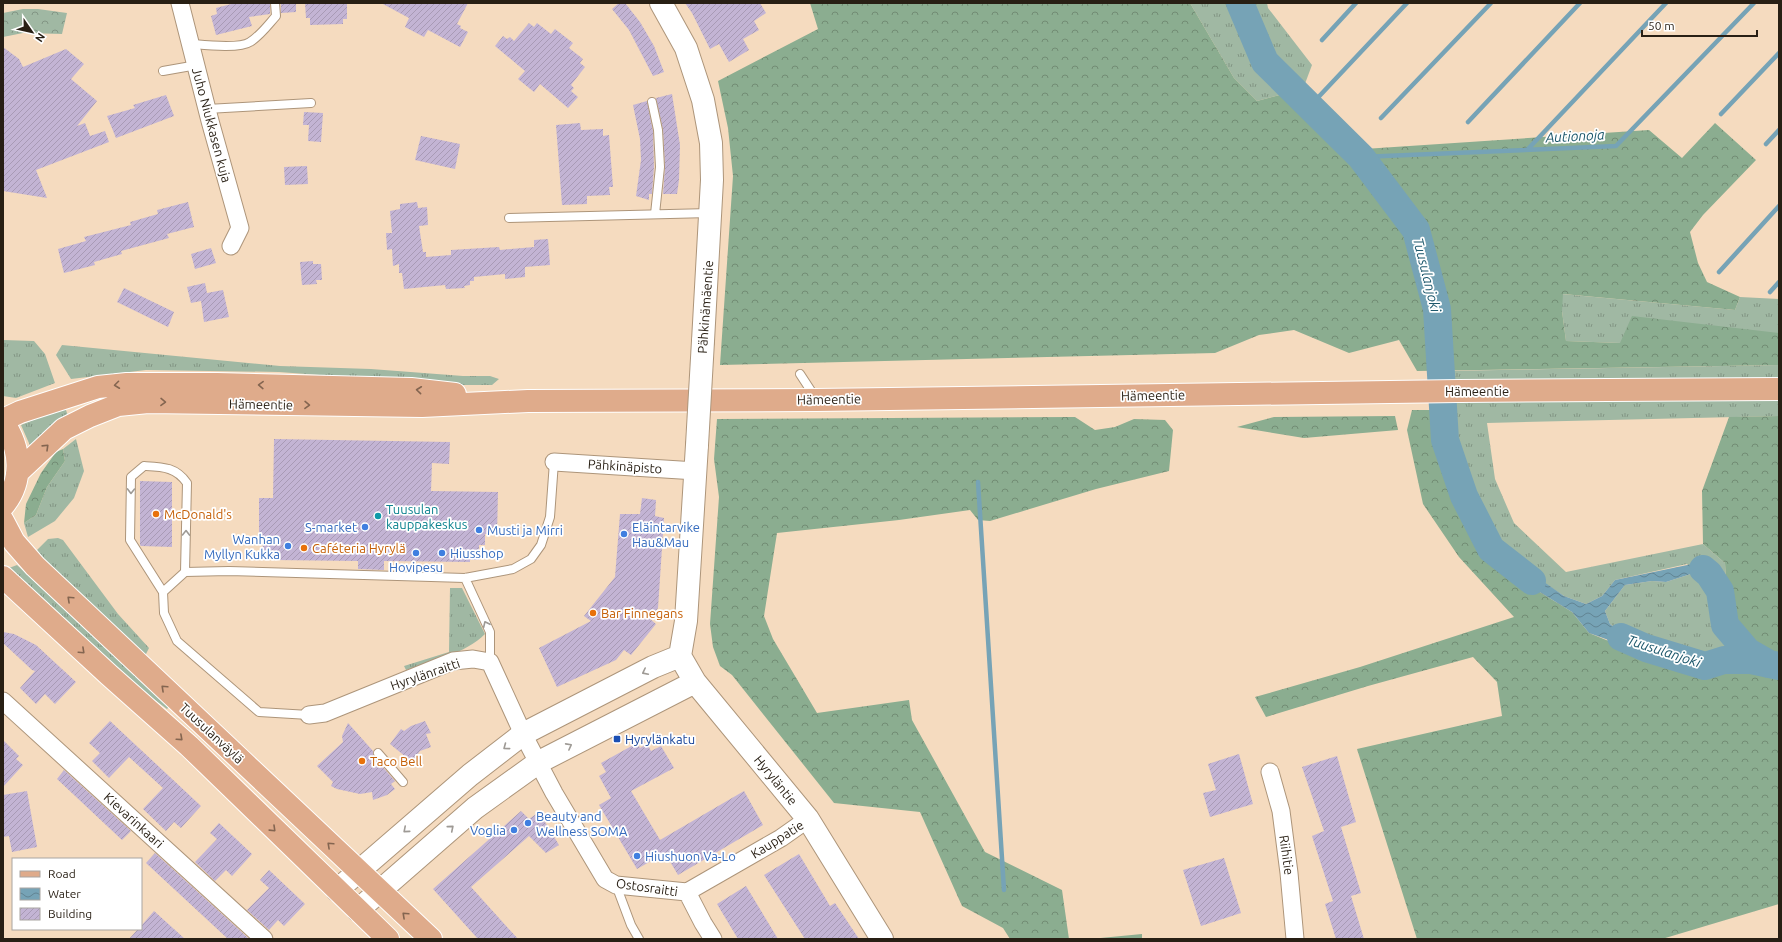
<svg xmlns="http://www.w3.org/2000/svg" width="1782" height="942" font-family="Ubuntu,sans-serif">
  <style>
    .grass { fill: url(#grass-tufts) }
    .forest { fill: url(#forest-crowns) }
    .park { fill: url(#park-crowns) }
    .water { fill: url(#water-waves) }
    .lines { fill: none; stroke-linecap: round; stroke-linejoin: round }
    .stream { stroke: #76a3b6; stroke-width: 4.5 }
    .river { stroke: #76a3b6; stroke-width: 28 }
    .building { fill: url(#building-hatch) }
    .lane-casing { stroke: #ad957a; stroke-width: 10 }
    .street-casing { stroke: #ad957a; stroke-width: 19 }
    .secondary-casing { stroke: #ad957a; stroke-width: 24 }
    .primary-casing { stroke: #fff; stroke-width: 24 }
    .lane { stroke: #fff; stroke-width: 8 }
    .street { stroke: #fff; stroke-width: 17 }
    .secondary { stroke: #fff; stroke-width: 22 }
    .primary { stroke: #dfab8b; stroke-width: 22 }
    .secondary-bridge-casing { stroke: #ad957a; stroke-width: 24; stroke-linecap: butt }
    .secondary-bridge { stroke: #fff; stroke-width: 22 }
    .oneway { stroke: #846550 }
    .oneway2 { stroke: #9e9a95 }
    .food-dot { fill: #e8710a; stroke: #fff; stroke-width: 1.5 }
    .culture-dot { fill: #0f9aa8; stroke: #fff; stroke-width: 1.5 }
    .shop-dot { fill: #3f7fe0; stroke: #fff; stroke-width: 1.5 }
    .transit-dot { fill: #1a4fb4; stroke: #fff; stroke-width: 1.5 }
    .labels { text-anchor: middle; stroke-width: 3.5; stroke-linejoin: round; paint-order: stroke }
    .street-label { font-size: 13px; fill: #281f14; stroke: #fff }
    .culture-label { font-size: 13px; fill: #0d838f; stroke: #fff; text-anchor: start }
    .food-label { font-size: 13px; fill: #c56008; stroke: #fff; text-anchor: start }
    .shop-label { font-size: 13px; fill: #366cbe; stroke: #fff; text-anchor: start }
    .transit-label { font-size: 13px; fill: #164399; stroke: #fff; text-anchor: start }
    .water-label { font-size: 14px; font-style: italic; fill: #1d586c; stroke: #fff }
  </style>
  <defs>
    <pattern id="grass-tufts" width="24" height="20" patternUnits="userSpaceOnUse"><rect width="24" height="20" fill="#a0b8a3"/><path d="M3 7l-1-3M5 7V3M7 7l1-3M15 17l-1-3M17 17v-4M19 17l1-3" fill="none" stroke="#829584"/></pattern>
    <pattern id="forest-crowns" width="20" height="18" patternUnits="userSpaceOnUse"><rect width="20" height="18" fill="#8bad90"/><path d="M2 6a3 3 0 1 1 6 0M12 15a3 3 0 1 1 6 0" fill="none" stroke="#728c74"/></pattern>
    <pattern id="park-crowns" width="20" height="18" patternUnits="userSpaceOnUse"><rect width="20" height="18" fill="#a0b8a3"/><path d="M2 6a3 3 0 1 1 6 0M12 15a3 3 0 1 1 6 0" fill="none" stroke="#829584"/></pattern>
    <pattern id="water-waves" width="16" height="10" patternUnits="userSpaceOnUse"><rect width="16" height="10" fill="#76a3b6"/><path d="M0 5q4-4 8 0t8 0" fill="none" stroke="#618493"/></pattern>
    <pattern id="building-hatch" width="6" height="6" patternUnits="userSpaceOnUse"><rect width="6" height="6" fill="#c3b4d4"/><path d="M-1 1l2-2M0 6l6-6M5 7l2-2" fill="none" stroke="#a89ab5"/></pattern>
  </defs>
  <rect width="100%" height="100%" fill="#f5dbbf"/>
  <path class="grass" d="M1190 3H1267L1268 8 1312 65 1303 89 1257 101 1234 78Z
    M1562 294 1735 310 1740 297 1779 299V333L1620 343 1566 341 1562 311Z
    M3 340 34 341 45 354 55 383 16 398 3 396Z
    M62 345 280 366 371 369 463 376H490L499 379 492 385H454L279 372 146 370 71 379 56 355Z
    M1779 365V416L1487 423 1495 479 1514 523 1566 572 1703 544 1725 563 1727 596 1725 624 1748 652 1751 660H1724L1705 666 1646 648 1610 624 1605 611 1625 585 1652 581 1666 582 1691 574 1700 575 1687 564 1615 580 1602 596 1586 604 1564 596 1493 549 1465 495 1448 441 1444 371Z
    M65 407 69 419 32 450 21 425Z
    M76 439 84 471 74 498 55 521 28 537 24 523 36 515 47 487 65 461 63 449Z
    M58 538 63 540 118 614 149 648 145 656 48 564 37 550 48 539Z
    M17 565 169 707 167 709 132 683 9 568Z
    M450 588H462L485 634C466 653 431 662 406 670L404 666 449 652Z"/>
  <path class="forest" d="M810 3H1190L1234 78 1257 101 1303 89 1311 102 1364 149 1649 130 1682 158 1715 123 1756 160 1703 215 1690 232 1698 263 1707 282 1740 297 1735 310 1563 294 1562 311 1566 341 1620 343 1632 316 1779 333V365L1417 371 1399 340 1349 353 1294 330 1259 335 1215 353 720 365 733 176 728 128 718 81 818 29Z
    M1412 410H1445L1448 441 1465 495 1493 549 1537 577 1532 581 1530 586 1572 612 1589 633 1643 655 1704 671 1755 669 1779 671V904L1662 939H1417L1357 749 1502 716 1497 682 1473 657 1368 686 1266 717 1255 697 1360 667 1514 617 1459 557 1423 504 1407 430Z
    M1395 416 1398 430 1304 438 1237 427 1274 417Z
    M1779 416V659H1768L1732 625 1727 596 1725 563 1703 544 1702 491 1729 417Z
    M1075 417 1095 430 1115 427 1134 419 1165 420 1173 430 1169 471 1096 489 990 521 978 520 970 510 899 520 777 533 764 616 773 639 817 713 909 700 912 720 985 852 1062 890 1069 939H1010L1003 928 962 906 920 812 834 803 732 675 720 666 713 647 710 624 719 497 714 459 717 419Z
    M63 449 65 461 47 487 36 515 24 523 26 504 41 473 56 452Z
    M1142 934V939H1090Z"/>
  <path class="park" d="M23 9H38L67 13 62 34 23 33 3 37V13Z"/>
  <path class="water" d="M1697 563 1703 569 1700 575 1691 574 1666 582 1652 581 1625 585 1605 611 1610 624 1623 634 1617 643 1589 633 1572 612 1530 586 1532 581 1537 577 1564 596 1586 604 1602 596 1615 580Z"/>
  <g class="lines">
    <path class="stream" d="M1322 40 1356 3
      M1310 106 1407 3
      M1721 114 1779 53
      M1381 118 1491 3
      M1468 122 1580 3
      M1766 144 1779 130
      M1528 149 1666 3
      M1361 157 1616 146 1754 3
      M1719 272 1779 206
      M1770 292 1779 282
      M978 482 1004 890"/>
    <path class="river" d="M1240 3 1265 62 1361 157 1416 230 1437 309 1445 440 1464 496 1491 549 1532 581
      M1703 569 1709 574 1720 591 1725 625 1748 652 1769 664
      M1621 637 1646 648 1705 666 1724 660H1751L1779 666"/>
  </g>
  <path class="building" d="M235 3H270V14L249 17 252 26 216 35 211 16 217 14 216 8Z
    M281 3H296V12L281 13Z
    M305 3H347V19H343V24L310 25V18H306Z
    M381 3H468L457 24 461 26 460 28 468 32 460 47 428 30 424 37 405 27 409 18Z
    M619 3H625L640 22 654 46 664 72 653 76 629 30 612 9Z
    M685 3H760L766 13 754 21 759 30 743 39 749 50 729 62 719 44 710 49 692 13Z
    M529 23 534 27 537 23 551 34 555 29 573 43 569 48 583 59 580 63 585 67 571 85 574 88 571 91 578 97 568 108 540 84 534 92 518 79 525 71 495 46 503 36 507 39 510 37 514 41Z
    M3 47 19 59 23 67 66 49 84 64 71 79 97 101 77 126 85 123 90 136 105 131 109 142 36 170 47 198 3 191Z
    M672 94 680 145 679 180 677 194H663L665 167 663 130 656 98Z
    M166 95 174 116 116 138 107 116 135 108 133 105Z
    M647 101 653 131 654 167 652 194H649V200L636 196 641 160 640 139 633 105Z
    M304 112 323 113 321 142 308 141 309 125H303Z
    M580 123 581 130 603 129V136L609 135 613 187H609L610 195 587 196V204L562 205 556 125Z
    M421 136 460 144 455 169 415 160Z
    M307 166 308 184 285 185 284 167Z
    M188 202 194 227 167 234 169 238 121 251 122 254 94 262 95 265 64 273 58 249 86 241 84 237 131 225 130 222 158 214 157 210Z
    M417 202 418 208 427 207 428 225 419 226 423 252H426V257L451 255V250L499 247 500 250 534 247V240L548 239 550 265 525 267V277L505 279V274L474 277V281H470V285L464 286 465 288 446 289 445 285 404 289 402 273H399V264L393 266 392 249 387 250 386 233H392L390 211 400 209V204Z
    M211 248 216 263 195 269 191 254Z
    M313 261V264H321L322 280H316L317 284 302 285 300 262Z
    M205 283 207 293 223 290 229 317 204 322 201 301 191 303 187 287Z
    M124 288 174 312 168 327 117 302Z
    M274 439 450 442 449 464 432 463 431 491 498 492 497 535 485 534V545H479V560H470V562L384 561V570L358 569V561L273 560V556H262L263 541H259V498H273Z
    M140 481 172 482V547L141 546 140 545Z
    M642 498 656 500 655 516 664 518 658 608 650 619 656 624 631 655 624 650 616 660 557 687 539 648 591 621 584 616 615 577 620 514H640Z
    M3 632 14 634 36 645 76 682 55 704 45 694 36 704 20 688 35 671 32 670 3 643Z
    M110 721 201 806 181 828 174 822 166 831 143 809 163 788 129 757 109 778 92 761 100 753 89 743Z
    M425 721 431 733 426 734 431 747 420 751 412 762 390 744 401 729 404 731 411 726Z
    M348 723 373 751 374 757 395 781 391 784 395 789 387 795 373 800 372 792 360 794 337 789 331 786 333 782 317 766 343 742 342 736Z
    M3 740 19 756 16 759 23 765 3 787Z
    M637 743 640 748 647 744 651 751 661 746 674 768 631 791 660 840 744 791 763 825 678 875 665 853 637 869 599 805 611 798 599 776 606 772 601 763Z
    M1239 754 1253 804 1210 817 1203 793 1216 790 1208 764Z
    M1337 756 1356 822 1341 827 1361 893 1351 896 1364 939H1336L1325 904 1333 901 1312 836 1324 831 1302 767Z
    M64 770 131 831 122 840 57 779Z
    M27 791 37 847 12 852 9 836 3 837V795Z
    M521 811 529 819 539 812 559 845 546 853 529 836 471 887 518 939H478L433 889Z
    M219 823 252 854 232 876 226 870 215 881 195 862 217 839 210 833Z
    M155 853 234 925 249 939H228L146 863Z
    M799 854 830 906 835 903 859 939H805L764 875Z
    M1224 858 1241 913 1201 926 1183 870Z
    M269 870 305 904 284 926 278 920 269 930 247 910 269 888 260 880Z
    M746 886 778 939H738L717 904Z
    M154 911 185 939H129L138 929H141V926Z"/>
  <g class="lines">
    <g class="lane-casing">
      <path id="lane" d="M192 44C204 45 240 49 250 42 260 36 268 25 276 16L275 3
        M163 71 197 65
        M652 102 658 130 660 167 655 214
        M207 109 311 103
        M509 218 710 213
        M800 374 815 397
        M465 578 490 632V662
        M163 592 130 540 131 477 144 466C163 467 176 467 187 483L185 572
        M309 715 259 712 177 641 164 613 163 592 185 572 229 571 465 578 513 569 531 559 541 545 550 517 554 462
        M378 753 403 782
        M616 885 631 925 639 939"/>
    </g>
    <g class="street-casing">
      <path id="street" d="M180 3 210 121 240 228 231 246
        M554 462 696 471
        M3 701 264 939
        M309 715 325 713 453 661 473 659 490 662 523 734 554 793 605 879 616 885 687 892
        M1270 772 1281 811 1289 873 1295 939
        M713 939 703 923 687 892 781 838 808 819"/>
    </g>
    <g class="secondary-casing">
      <path id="secondary" d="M661 3 686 48 703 100 711 143 712 180 703 341
        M697 445 686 621 680 656 695 682 808 819 882 939
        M337 890 470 775 523 734 653 667 680 656
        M358 910 475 808 539 762 695 682"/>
    </g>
    <g class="primary-casing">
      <path id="primary" d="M3 420 20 412 98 387 127 384H217L411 389 455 394
        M3 422C21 448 24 481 3 506
        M17 473 64 429 90 416 118 405 148 402 422 406 528 401 816 400 1459 391 1779 389
        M3 521 14 542 35 566 431 939
        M3 577 109 675 189 746 388 939"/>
    </g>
    <use href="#lane" class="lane"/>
    <use href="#street" class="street"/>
    <use href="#secondary" class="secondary"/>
    <use href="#primary" class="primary"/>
    <g class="secondary-bridge-casing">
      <path id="secondary-bridge" d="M697 445 703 341"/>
    </g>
    <use href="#secondary-bridge" class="secondary-bridge"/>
  </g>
  <defs><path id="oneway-chevron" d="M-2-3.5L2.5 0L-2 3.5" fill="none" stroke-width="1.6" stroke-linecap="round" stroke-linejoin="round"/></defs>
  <g class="oneway">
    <use href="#oneway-chevron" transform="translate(117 385) rotate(173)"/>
    <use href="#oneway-chevron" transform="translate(261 385) rotate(-178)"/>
    <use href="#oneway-chevron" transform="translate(419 390) rotate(-174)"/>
    <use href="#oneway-chevron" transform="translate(163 402) rotate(1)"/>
    <use href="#oneway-chevron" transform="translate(307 405) rotate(1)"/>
    <use href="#oneway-chevron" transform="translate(46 447) rotate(-44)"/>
    <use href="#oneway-chevron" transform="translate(70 599) rotate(-137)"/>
    <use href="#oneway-chevron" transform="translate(82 651) rotate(43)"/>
    <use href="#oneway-chevron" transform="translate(164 688) rotate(-137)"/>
    <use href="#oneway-chevron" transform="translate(180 738) rotate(42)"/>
    <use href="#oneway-chevron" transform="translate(273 829) rotate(44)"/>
    <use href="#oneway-chevron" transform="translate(330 845) rotate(-137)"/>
    <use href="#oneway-chevron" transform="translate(405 915) rotate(-137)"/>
  </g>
  <g class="oneway2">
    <use href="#oneway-chevron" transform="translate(131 491) rotate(91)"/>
    <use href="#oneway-chevron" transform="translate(186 533) rotate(-89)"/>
    <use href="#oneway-chevron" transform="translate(486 624) rotate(-115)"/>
    <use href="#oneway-chevron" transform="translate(645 672) rotate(153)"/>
    <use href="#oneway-chevron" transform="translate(569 746) rotate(-28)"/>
    <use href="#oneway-chevron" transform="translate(506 747) rotate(143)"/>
    <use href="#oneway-chevron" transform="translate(451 828) rotate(-40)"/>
    <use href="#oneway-chevron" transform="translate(406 830) rotate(139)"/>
  </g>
  <g class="food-dot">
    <circle cx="156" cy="514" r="4"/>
    <circle cx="304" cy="548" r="4"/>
    <circle cx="593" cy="613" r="4"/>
    <circle cx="362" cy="761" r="4"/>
  </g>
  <circle class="culture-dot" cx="378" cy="516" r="4"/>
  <g class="shop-dot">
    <circle cx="365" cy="527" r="4"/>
    <circle cx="479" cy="530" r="4"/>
    <circle cx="624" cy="534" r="4"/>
    <circle cx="288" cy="546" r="4"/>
    <circle cx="416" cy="553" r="4"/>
    <circle cx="442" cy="553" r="4"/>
    <circle cx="528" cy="823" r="4"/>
    <circle cx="514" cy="830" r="4"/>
    <circle cx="637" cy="856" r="4"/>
  </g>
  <rect class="transit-dot" x="613" y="735" width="8" height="8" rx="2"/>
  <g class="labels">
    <g class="street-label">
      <text transform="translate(212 125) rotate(75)" y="5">Juho Niukkasen kuja</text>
      <text transform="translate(705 307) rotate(-86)" y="5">Pähkinämäentie</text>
      <text x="1477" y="396">Hämeentie</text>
      <text transform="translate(1153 395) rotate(-1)" y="5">Hämeentie</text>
      <text transform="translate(829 399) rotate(-1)" y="5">Hämeentie</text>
      <text transform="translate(261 404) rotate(1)" y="5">Hämeentie</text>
      <text transform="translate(625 466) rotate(4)" y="5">Pähkinäpisto</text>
      <text transform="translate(425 674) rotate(-19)" y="5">Hyrylänraitti</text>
      <text transform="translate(212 733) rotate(43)" y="5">Tuusulanväylä</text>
      <text transform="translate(776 780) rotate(51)" y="5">Hyryläntie</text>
      <text transform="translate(134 820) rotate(42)" y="5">Kievarinkaari</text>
      <text transform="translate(777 839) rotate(-32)" y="5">Kauppatie</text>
      <text transform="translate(1287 855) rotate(82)" y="5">Riihitie</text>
      <text transform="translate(647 887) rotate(8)" y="5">Ostosraitti</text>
    </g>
    <g class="culture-label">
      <text x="386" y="514">Tuusulan<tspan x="386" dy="15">kauppakeskus</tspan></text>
    </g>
    <g class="food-label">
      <text x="164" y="519">McDonald's</text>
      <text x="312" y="553">Caféteria Hyrylä</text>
      <text x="601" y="618">Bar Finnegans</text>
      <text x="370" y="766">Taco Bell</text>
    </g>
    <g class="shop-label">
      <text x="357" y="532" text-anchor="end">S-market</text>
      <text x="632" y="532">Eläintarvike<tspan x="632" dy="15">Hau&amp;Mau</tspan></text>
      <text x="487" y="535">Musti ja Mirri</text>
      <text x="280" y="544" text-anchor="end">Wanhan<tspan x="280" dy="15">Myllyn Kukka</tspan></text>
      <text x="450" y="558">Hiusshop</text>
      <text x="416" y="572" text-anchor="middle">Hovipesu</text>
      <text x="536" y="821">Beauty and<tspan x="536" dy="15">Wellness SOMA</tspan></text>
      <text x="506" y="835" text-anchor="end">Voglia</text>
      <text x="645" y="861">Hiushuon Va-Lo</text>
    </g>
    <g class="transit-label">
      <text x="625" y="744">Hyrylänkatu</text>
    </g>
    <g class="water-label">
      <text transform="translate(1575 136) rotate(-3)" y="5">Autionoja</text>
      <text transform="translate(1427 275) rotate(76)" y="5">Tuusulanjoki</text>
      <text transform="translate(1664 651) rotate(18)" y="5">Tuusulanjoki</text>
    </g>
  </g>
  <rect width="1782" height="942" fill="none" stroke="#281f14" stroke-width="8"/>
  <rect x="12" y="858" width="130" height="72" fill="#ffffff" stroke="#a9a5a1"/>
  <rect x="20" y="871" width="20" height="6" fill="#dfab8b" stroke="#a9a5a1"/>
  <text x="48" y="878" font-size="12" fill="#281f14">Road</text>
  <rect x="20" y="888" width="20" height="12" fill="url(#water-waves)" stroke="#a9a5a1"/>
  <text x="48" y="898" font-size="12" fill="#281f14">Water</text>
  <rect x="20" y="908" width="20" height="12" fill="url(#building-hatch)" stroke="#a9a5a1"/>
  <text x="48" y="918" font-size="12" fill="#281f14">Building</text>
  <g transform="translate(32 32) rotate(124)" stroke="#ffffff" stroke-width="3" paint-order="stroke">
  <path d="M0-3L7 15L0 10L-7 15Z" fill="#281f14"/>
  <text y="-6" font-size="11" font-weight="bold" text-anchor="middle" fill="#281f14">N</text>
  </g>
  <path d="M1642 30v6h115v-6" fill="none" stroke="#281f14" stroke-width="2"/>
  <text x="1648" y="30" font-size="12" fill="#281f14" stroke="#ffffff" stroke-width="3" paint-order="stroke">50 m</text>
</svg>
